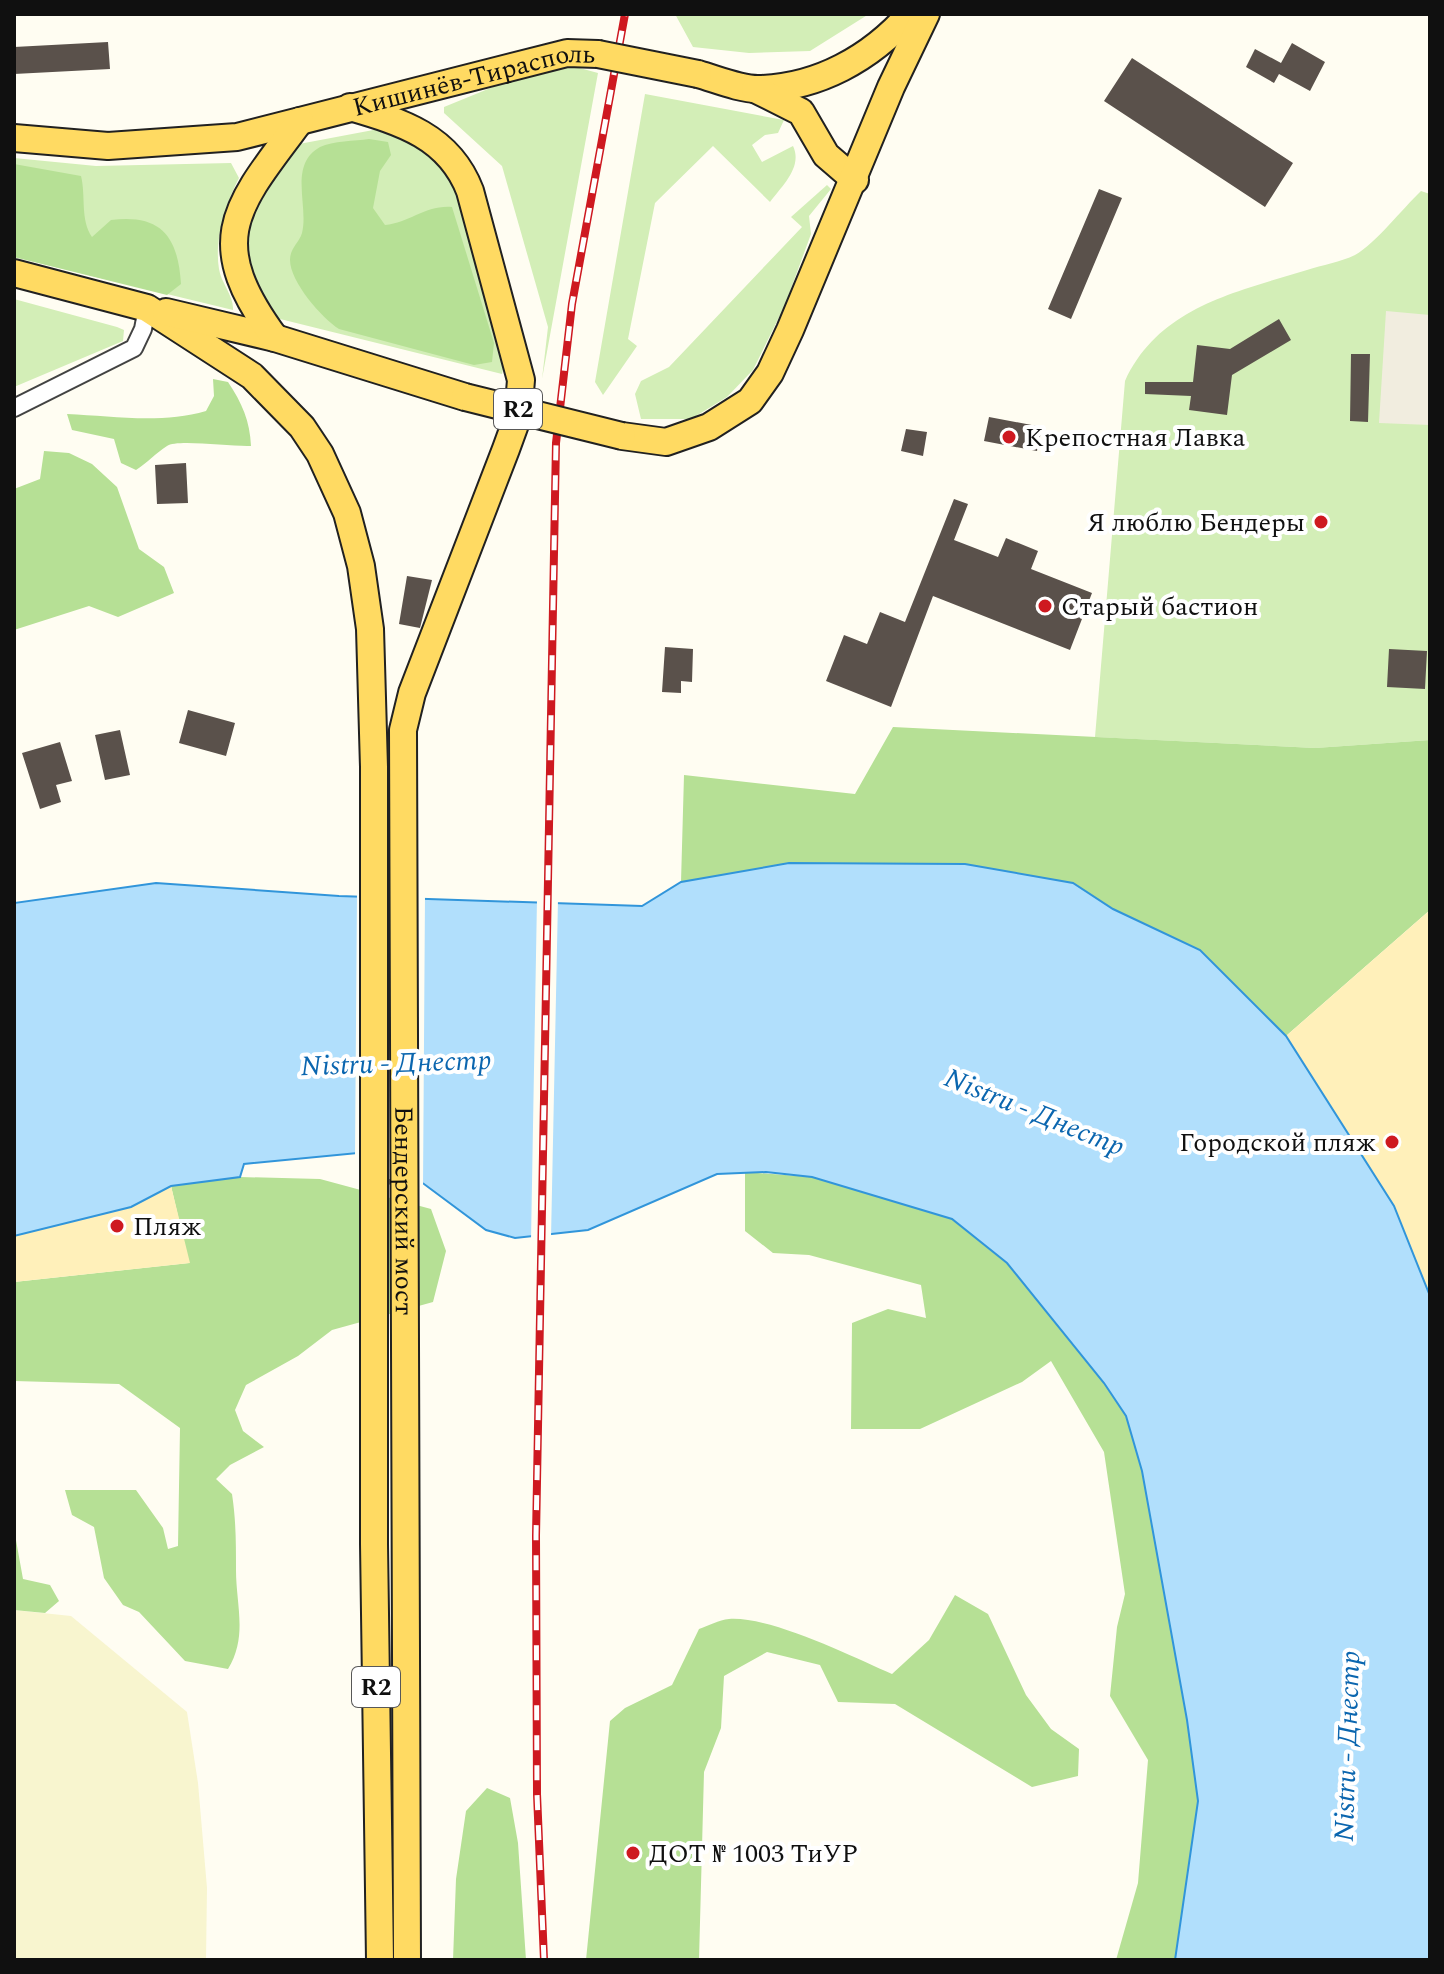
<svg xmlns="http://www.w3.org/2000/svg" width="1444" height="1974" font-family="Spectral,serif">
  <style>
    .farmland { fill: #f8f5cf }
    .green { fill: #d3eeb7 }
    .forest { fill: #b6e095 }
    .sand { fill: #fff0ba }
    .plaza { fill: #f1eddf }
    .water { fill: #b1dffc; stroke: #3195da; stroke-width: 2 }
    .pier { fill: #fffdf2 }
    .building { fill: #5a514b }
    .lines { fill: none; stroke-linecap: round; stroke-linejoin: round }
    .minor-casing { stroke: #434343; stroke-width: 20 }
    .primary-casing { stroke: #212121; stroke-width: 30 }
    .minor { stroke: #fff; stroke-width: 16 }
    .primary { stroke: #ffda62; stroke-width: 26 }
    .rail-casing { stroke: #ce1920; stroke-width: 8 }
    .rail { stroke: #fff; stroke-width: 5; stroke-dasharray: 15; stroke-linecap: butt }
    .primary-bridge-casing { stroke: #212121; stroke-width: 30; stroke-linecap: butt }
    .primary-bridge { stroke: #ffda62; stroke-width: 26 }
    .poi-dot { fill: #ce1920; stroke: #fff; stroke-width: 3 }
    .labels { text-anchor: middle; stroke-width: 8; stroke-linejoin: round; paint-order: stroke }
    .shield { fill: #fff; stroke: #585858; stroke-width: 2 }
    .shield-label { font-size: 24px; font-weight: bold; fill: #101010 }
    .street-label { font-size: 26px; fill: #101010; stroke: #fff }
    .poi-label { font-size: 26px; fill: #101010; stroke: #fff; text-anchor: start }
    .water-label { font-size: 28px; font-style: italic; fill: #0b66af; stroke: #fff }
  </style>
  <rect width="100%" height="100%" fill="#fffdf2"/>
  <path class="farmland" d="M14 1610 71 1616 187 1712 198 1783 207 1888 206 1960H14Z"/>
  <path class="green" d="M675 14H869L810 51 749 53 693 47Z
    M561 63 598 73 542 379 548 327 502 166 444 113V107L547 65Z
    M645 94 784 120 778 133 765 135 752 145 762 162 793 146C803 167 782 186 770 202L713 146 655 203 628 339 637 346 603 395 595 382Z
    M384 128 446 163 491 303 504 365 502 374 276 318 254 295 244 229 251 201 299 144Z
    M14 158 96 166 231 163 239 178C226 203 214 240 219 269 221 283 234 296 233 310L14 257Z
    M827 185 831 189 809 216 811 234 785 305 753 370 727 397 691 419H641L635 394 641 381 669 367 802 227 791 217Z
    M1421 191 1430 194V740L1315 748 1095 737 1125 381C1159 307 1236 292 1307 270 1322 265 1341 262 1355 255 1375 244 1403 208 1421 191Z
    M14 299 117 327 124 330 123 341 14 387Z"/>
  <path class="forest" d="M369 139 388 142 391 155 380 171 373 208 385 225C410 223 425 205 452 207L494 343 492 362 474 365 339 329C322 318 290 282 290 260 290 248 299 243 302 233 309 206 288 165 320 147 333 141 355 141 369 139Z
    M14 164 81 176C86 196 80 220 92 237L111 220C161 214 178 236 181 284L167 295 14 257Z
    M213 379 228 382C242 403 250 421 251 446 232 447 177 439 167 446 156 453 147 463 136 470L121 463 114 439 72 430 67 414C113 416 161 424 206 411L214 396Z
    M44 451 69 453 92 464 117 487 139 549 164 567 174 593 118 617 89 606 14 630V489L40 479Z
    M893 727 1315 748 1430 740V910L1286 1036 1200 950 1113 909 1073 883 789 863 681 882 684 775 855 794Z
    M745 1172 812 1177 952 1219 1007 1263 1104 1383 1126 1416 1142 1471 1187 1720 1198 1801 1175 1960H1116L1138 1883 1148 1760 1110 1696 1117 1627 1125 1594 1104 1452 1051 1361 1022 1382 920 1429H851L852 1323 888 1309 926 1318 921 1285 809 1255 773 1253 745 1231Z
    M240 1177 320 1179 431 1209 446 1251 433 1302 332 1330 298 1356 246 1385 235 1410 243 1431 264 1447 230 1465 216 1479 232 1494C236 1520 236 1544 236 1570 236 1605 248 1636 228 1669L185 1661 139 1612 123 1605 104 1578 94 1527 72 1515 65 1490H136L163 1528 168 1549 178 1546 180 1428 119 1384 14 1381V1282L189 1263 171 1186Z
    M14 1529 23 1579 50 1585 59 1601 45 1613 14 1610Z
    M955 1595 988 1614 1026 1695 1051 1729 1079 1749 1078 1776 1032 1787 895 1704 838 1702 820 1665 767 1652 724 1676 721 1728 704 1772 699 1960H586L610 1721 625 1708 672 1685 699 1629C708 1626 719 1620 729 1619 771 1616 853 1657 892 1674L929 1640Z
    M487 1788 510 1798 518 1843 526 1960H453L456 1879 466 1811Z"/>
  <path class="sand" d="M1430 910V1296L1394 1206 1286 1036Z
    M171 1186 190 1263 14 1282V1236L131 1207Z"/>
  <path class="plaza" d="M1386 311 1430 315V425L1379 423Z"/>
  <path class="water" d="M789 863 965 864 1073 883 1113 909 1200 950 1286 1036 1394 1206 1430 1296V1960H1175L1198 1801 1187 1720 1142 1471 1126 1416 1104 1383 1007 1263 952 1219 812 1177 766 1172 717 1174 588 1230 515 1238 486 1230 424 1184 368 1152 244 1164 240 1177 171 1186 131 1207 14 1236V903L156 883 339 896 642 906 681 882Z"/>
  <path class="pier" d="M357 892 425 895 423 1189 366 1156H355Z
    M537 899H558L551 1238 531 1240Z"/>
  <path class="building" d="M108 42 110 69 14 74V47Z
    M1292 43 1325 62 1310 91 1279 74 1274 83 1246 67 1255 49 1281 63Z
    M1132 58 1293 163 1265 207 1104 101Z
    M1099 189 1122 198 1071 319 1048 309Z
    M1279 319 1291 340 1232 375 1227 415 1189 410 1191 396 1145 394V382H1193L1197 345 1230 349Z
    M1351 354H1370L1368 422 1350 421Z
    M989 417 1042 427 1037 451 984 441Z
    M906 429 927 432 923 456 901 451Z
    M186 463 188 503 157 504 155 465Z
    M954 499 968 504 954 540 998 557 1006 538 1038 551 1031 569 1092 593 1070 650 933 596 891 707 826 681 844 635 867 644 880 612 905 622Z
    M407 576 432 580 420 628 399 624Z
    M665 647 693 649 692 682 681 681V693L662 692Z
    M1389 649 1427 651 1425 689 1387 687Z
    M188 710 235 723 226 756 179 743Z
    M120 730 130 775 105 780 95 735Z
    M60 742 72 781 56 785 61 802 40 809 22 753Z"/>
  <g class="lines">
    <g class="minor-casing">
      <path id="minor" d="M14 408 134 348 143 329 147 308"/>
    </g>
    <g class="primary-casing">
      <g id="primary">
        <path d="M698 74C716 79 739 89 758 89 818 88 871 58 910 14"/>
        <path d="M755 89 801 112 826 155 855 180"/>
        <path id="s1" d="M350 107C401 122 449 136 470 191L521 380 518 416 506 449 412 693 403 730 407 1960"/>
        <path id="s2" d="M14 138 108 146 237 137 567 53 598 54"/>
        <path d="M14 273 147 308 252 376 302 427 320 454 347 513 361 566 370 629 374 767V1544L380 1960"/>
        <path d="M166 312 275 338 465 397"/>
        <path d="M275 338C203 240 235 207 300 121"/>
        <path d="M622 436 666 442 709 427 750 401 770 373 790 330 891 87 926 14"/>
      </g>
    </g>
    <use href="#minor" class="minor"/>
    <use href="#primary" class="primary"/>
    <g class="rail-casing">
      <path id="rail" d="M544 1960 537 1794 536 1536 556 443 572 304 625 14"/>
    </g>
    <use href="#rail" class="rail"/>
    <g class="primary-bridge-casing">
      <path id="primary-bridge" d="M598 54 698 74
        M465 397 622 436"/>
    </g>
    <use href="#primary-bridge" class="primary-bridge"/>
  </g>
  <g class="poi-dot">
    <circle cx="1009" cy="437" r="8"/>
    <circle cx="1321" cy="522" r="8"/>
    <circle cx="1045" cy="606" r="8"/>
    <circle cx="1392" cy="1142" r="8"/>
    <circle cx="117" cy="1226" r="8"/>
    <circle cx="633" cy="1853" r="8"/>
  </g>
  <g class="labels">
    <g class="shield">
      <rect x="494" y="389" width="48" height="40" rx="6"/>
      <rect x="352" y="1667" width="48" height="40" rx="6"/>
    </g>
    <g class="shield-label">
      <text x="518" y="417">R2</text>
      <text x="376" y="1695">R2</text>
    </g>
    <g class="street-label">
      <text dy="9" stroke="none"><textPath href="#s2" startOffset="468">Кишинёв-Тирасполь</textPath></text>
      <text dy="9" stroke="none"><textPath href="#s1" startOffset="1200">Бендерский мост</textPath></text>
    </g>
    <g class="poi-label">
      <text x="1025" y="446">Крепостная Лавка</text>
      <text x="1305" y="531" text-anchor="end">Я люблю Бендеры</text>
      <text x="1061" y="615">Старый бастион</text>
      <text x="1376" y="1151" text-anchor="end">Городской пляж</text>
      <text x="133" y="1235">Пляж</text>
      <text x="649" y="1862">ДОТ № 1003 ТиУР</text>
    </g>
    <g class="water-label">
      <text transform="translate(396 1062) rotate(-2)" y="10">Nistru - Днестр</text>
      <text transform="translate(1035 1111) rotate(22)" y="10">Nistru - Днестр</text>
      <text transform="translate(1346 1746) rotate(-88)" y="10">Nistru - Днестр</text>
    </g>
  </g>
  <rect width="1444" height="1974" fill="none" stroke="#101010" stroke-width="32"/>
</svg>
